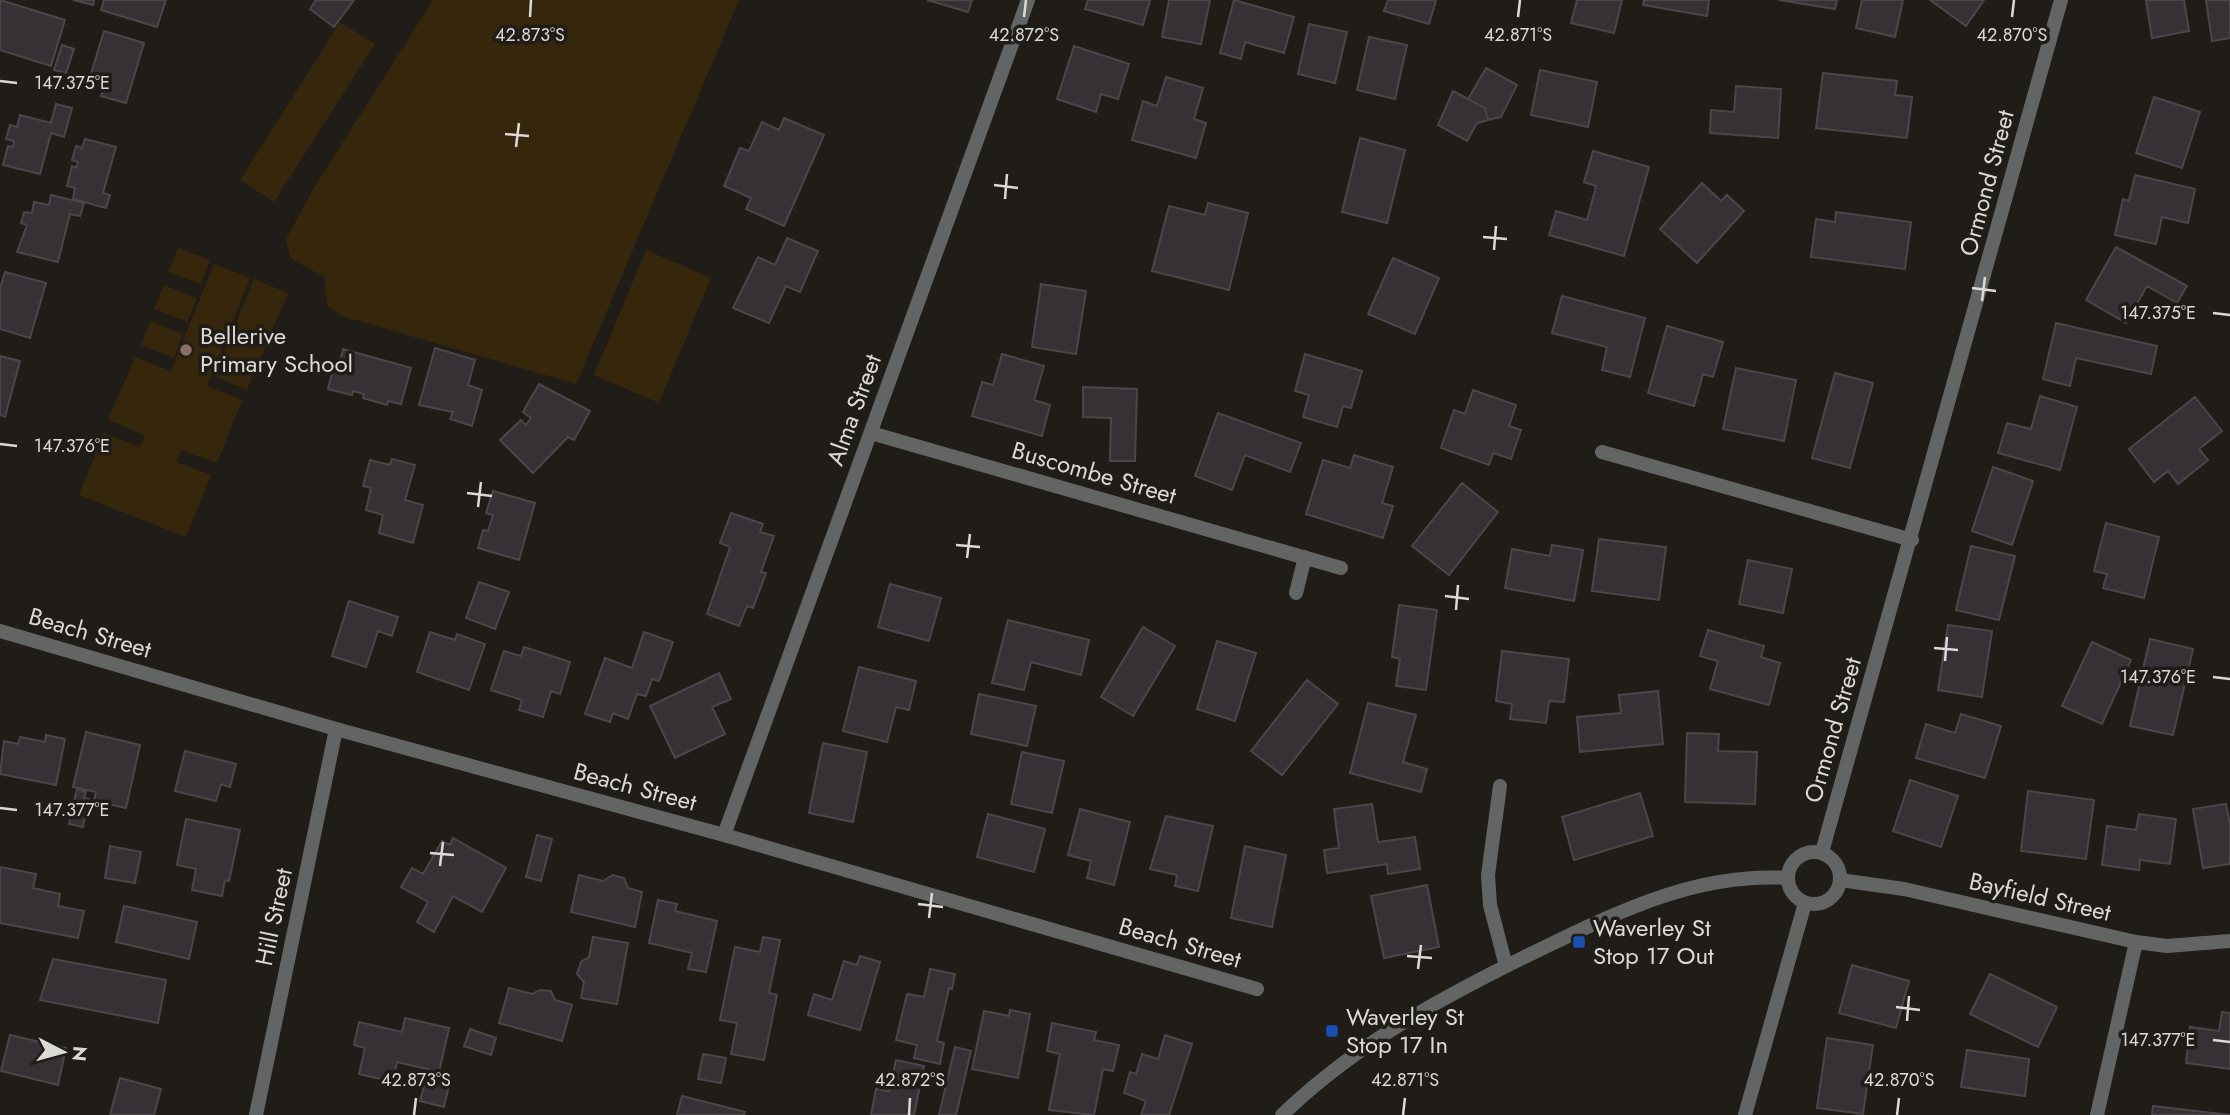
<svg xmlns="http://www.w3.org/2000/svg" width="2230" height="1115" font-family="Jost,sans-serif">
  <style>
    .green { fill: #36260b }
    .building { fill: #363134; stroke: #4c4649; stroke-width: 2 }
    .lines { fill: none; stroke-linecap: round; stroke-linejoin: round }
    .minor { stroke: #626564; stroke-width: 14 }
    .ticks { fill: none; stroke: #dcdad7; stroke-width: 2.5 }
    .education-dot { fill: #8d6e63; stroke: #201d19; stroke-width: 2.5 }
    .transit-dot { fill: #1a4fb4; stroke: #201d19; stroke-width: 2.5 }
    .labels { text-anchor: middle; stroke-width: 7; stroke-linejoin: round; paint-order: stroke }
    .street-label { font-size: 24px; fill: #dcdad7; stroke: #201d19 }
    .poi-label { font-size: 24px; fill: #dcdad7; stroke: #201d19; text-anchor: start }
    .ticks-label { font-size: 18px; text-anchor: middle; fill: #dcdad7; stroke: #201d19; stroke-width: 7; stroke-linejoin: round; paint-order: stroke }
  </style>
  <rect width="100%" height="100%" fill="#201d19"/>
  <path class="green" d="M433 0H739L576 384 342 316 327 306 324 277 290 258 286 239 312 191Z
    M340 22 375 44 274 202 240 180Z
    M178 248 210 260 201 284 168 272Z
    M646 250 711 278 659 403 594 375Z
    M214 264 250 278 207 386 242 400 217 463 181 450 176 462 211 475 186 537 79 495 104 433 140 447 145 435 108 420 135 357 171 371Z
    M254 279 288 293 247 390 214 376Z
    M164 285 197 298 187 322 154 309Z
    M150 321 183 334 174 358 141 345Z"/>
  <path class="building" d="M0 0 65 20 51 66 0 50Z
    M73 0H94L93 5Z
    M104 0H166L157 27 101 10Z
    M316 0H354L334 27 310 9Z
    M927 0H972L968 12Z
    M1088 0H1150L1143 25 1085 9Z
    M1169 0H1210L1201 44 1162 37Z
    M1234 0 1294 17 1284 53 1245 42 1241 59 1220 53Z
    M1388 0H1436L1429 24 1384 11Z
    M1577 0H1622L1614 33 1571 23Z
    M1644 0H1709L1707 16 1643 5Z
    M1779 0H1837L1835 9Z
    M1862 0H1903L1895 37 1856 28Z
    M1930 0H1984L1966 26Z
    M2146 0H2184L2189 31 2152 38Z
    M2206 0H2230V38L2212 41Z
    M1309 24 1347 32 1335 83 1298 74Z
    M104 31 144 43 126 103 101 96 105 84 89 80Z
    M1369 37 1407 45 1395 99 1357 90Z
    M62 45 74 49 66 73 54 70Z
    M1074 46 1129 64 1118 99 1101 94 1096 112 1057 99Z
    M1486 68 1517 85 1501 117 1488 120 1485 108 1468 99Z
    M1540 70 1597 82 1588 127 1531 115Z
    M1823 73 1897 81 1895 95 1912 97 1907 138 1816 128Z
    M1166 77 1203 88 1194 119 1206 123 1196 158 1132 140 1143 101 1157 106Z
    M1736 86 1781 89 1778 138 1710 133 1711 110 1734 112Z
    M1453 91 1485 108 1488 120 1477 123 1467 141 1438 125Z
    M2154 97 2200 112 2182 168 2136 153Z
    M56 104 72 108 64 137 51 133 40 174 3 165 8 146 13 147 14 141 6 139 10 125 17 127 20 115 51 123Z
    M784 118 824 135 784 226 746 209 751 198 724 186 740 148 749 151 762 122 779 130Z
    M1360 138 1405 150 1387 223 1342 212Z
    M85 139 116 147 103 193 110 195 106 208 73 199 75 188 67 186 72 166 76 168 78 162 72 160 76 146 82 148Z
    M1593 151 1649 167 1624 256 1549 235 1556 211 1587 220 1596 186 1584 182Z
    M2135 175 2195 189 2188 223 2162 217 2156 244 2115 235 2123 199 2129 201Z
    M1702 183 1721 201 1727 195 1744 211 1697 263 1660 229Z
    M51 195 84 203 80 216 70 214 58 262 17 252 27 225 21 223 24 212 32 213 34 202 49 205Z
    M1208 203 1248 213 1229 290 1152 271 1169 206 1205 215Z
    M1836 212 1911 222 1905 269 1811 257 1816 219 1835 222Z
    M787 238 818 251 800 292 786 286 769 323 733 308 758 257 775 265Z
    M2116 247 2187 286 2177 303 2147 286 2126 323 2086 300Z
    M1393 258 1439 278 1415 334 1368 314Z
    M5 272 46 283 30 338 0 329V288Z
    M1041 284 1086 291 1076 354 1032 347Z
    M1562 296 1645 318 1630 377 1602 370 1607 347 1552 333Z
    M2056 323 2157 346 2151 374 2076 358 2070 386 2043 379Z
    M1667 326 1723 342 1713 377 1703 374 1694 406 1648 393Z
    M435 348 475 360 468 385 482 390 472 426 450 419 453 412 419 405Z
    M343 349 411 368 401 404 388 401 387 405 363 398 364 394 353 391 352 395 328 389 335 361 340 362Z
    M1002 354 1044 366 1034 400 1050 405 1042 436 972 416 982 382 993 385Z
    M1305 354 1362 371 1351 408 1343 406 1337 427 1303 417 1309 395 1295 391Z
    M0 356 20 361 5 417 0 415Z
    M1736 368 1796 380 1784 441 1723 429Z
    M1835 373 1873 383 1850 468 1812 458Z
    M539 384 590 411 574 440 568 437 533 473 500 440 521 420 526 425 531 418 523 412Z
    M1083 387 1137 389 1135 461H1110L1111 418 1083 417Z
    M1473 390 1516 405 1509 426 1521 430 1511 459 1493 453 1489 465 1441 448 1454 410 1465 414Z
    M2040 396 2077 407 2060 470 1998 453 2007 423 2031 429Z
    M2195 397 2222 431 2199 449 2208 460 2178 484 2168 471 2154 482 2129 449Z
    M1218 413 1301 443 1290 472 1245 455 1232 490 1195 476Z
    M1354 455 1393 467 1382 503 1393 506 1383 538 1306 514 1323 460 1350 468Z
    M392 459 415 465 405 500 423 505 413 543 379 533 383 515 366 510 371 488 363 486 370 460 390 465Z
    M1993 467 2033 481 2012 545 1972 531Z
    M1462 483 1498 512 1449 575 1412 546Z
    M493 491 535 503 519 560 478 548 483 530 488 531 493 515 486 513Z
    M731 513 763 524 760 532 774 536 761 572 766 573 753 608 747 606 739 626 707 614 730 547 720 543Z
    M2106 523 2159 537 2144 598 2103 588 2107 574 2094 571Z
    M1599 539 1666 547 1659 600 1592 591Z
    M1552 545 1583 550 1574 601 1505 588 1512 549 1550 556Z
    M1971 546 2015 556 1999 620 1956 610Z
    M1748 560 1792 569 1783 613 1739 604Z
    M479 582 509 592 495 629 466 618Z
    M890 584 941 598 929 641 878 627Z
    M349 601 398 617 392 636 378 631 366 667 332 656Z
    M1399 605 1437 610 1426 690 1396 686 1400 659 1392 657Z
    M1008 620 1089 640 1081 675 1031 662 1024 690 992 683Z
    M1948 625 1992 631 1982 697 1938 690Z
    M1143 627 1175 646 1133 716 1101 697Z
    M1708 630 1764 646 1761 657 1780 663 1769 705 1710 689 1718 661 1700 656Z
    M430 632 455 640 457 634 485 644 469 690 417 672Z
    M644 632 673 642 659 681 652 679 646 696 637 694 628 719 613 713 610 722 585 714 605 658 632 668Z
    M2150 639 2193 649 2173 735 2130 726Z
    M1217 641 1256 653 1235 721 1197 709Z
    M2092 642 2131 660 2102 724 2062 706Z
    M524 647 570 662 560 694 551 691 543 717 519 710 522 700 491 690 504 651 521 656Z
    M1502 651 1569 659 1564 702 1549 701 1546 723 1510 719 1512 704 1496 701Z
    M859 667 916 681 909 710 896 707 887 742 843 731Z
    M719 673 731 699 712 707 725 734 675 758 650 706Z
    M1307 680 1338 704 1282 775 1251 751Z
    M1658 691 1663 744 1580 752 1577 717 1621 713 1619 695Z
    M979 694 1036 706 1027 746 971 734Z
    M1368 703 1416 715 1403 762 1427 769 1421 792 1350 773Z
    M1961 714 2001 726 1985 778 1916 758 1926 724 1955 733Z
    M86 732 140 745 126 808 94 801 96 792 73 787Z
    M1687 733 1719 734 1718 751 1757 752 1755 804 1685 802Z
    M46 735 65 739 56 785 0 774 4 741 18 744 20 737 45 742Z
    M823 743 867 752 853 822 809 813Z
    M185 751 236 764 230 787 221 784 216 801 175 791Z
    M1022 752 1064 761 1052 813 1011 804Z
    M1910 780 1958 796 1941 847 1893 831Z
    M77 789 86 792 84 798 89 799 83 827 69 824Z
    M2028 791 2094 800 2086 859 2021 851Z
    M1640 793 1653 836 1574 860 1562 817Z
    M1372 804 1378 842 1415 837 1420 869 1388 874 1387 864 1327 873 1324 850 1339 848 1334 809Z
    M2226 804 2230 824V864L2203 868 2193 809Z
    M1080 809 1130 822 1114 885 1087 878 1091 861 1068 855Z
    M988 814 1045 829 1034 872 977 857Z
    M2139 814 2176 819 2170 864 2140 860 2139 870 2102 865 2107 826 2136 830Z
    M1166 816 1213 826 1198 891 1175 886 1177 875 1150 869Z
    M186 819 240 830 229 881 225 880 222 896 192 890 196 869 177 865Z
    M537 835 552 839 541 881 526 877Z
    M453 838 506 868 482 912 453 896 434 932 417 922 428 902 401 887 412 868 423 874 442 841 450 845Z
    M110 846 141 852 135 883 105 878Z
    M1245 846 1286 855 1272 927 1231 918Z
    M0 867 36 874 33 888 60 894 58 906 84 911 78 938 0 923Z
    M579 875 603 881 613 875 624 878 628 888 642 892 635 927 571 912Z
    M1427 885 1439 947 1384 958 1371 896Z
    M658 900 677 904 675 911 717 921 706 972 688 969 692 953 649 943Z
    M124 906 197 922 189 959 116 942Z
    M593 937 628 943 617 1004 581 998 584 982 577 974 581 962 589 957Z
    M763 937 780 940 769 993 777 995 764 1060 731 1054 737 1023 720 1020 735 947 760 952Z
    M860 956 880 962 860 1030 808 1015 814 994 832 1000 844 961 857 965Z
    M53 959 166 980 158 1023 40 1000Z
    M1852 965 1909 981 1896 1028 1839 1013Z
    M930 969 955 974 952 989 949 988 937 1041 944 1043 940 1064 914 1058 917 1045 896 1040 907 994 924 997Z
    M1990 974 2057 1007 2038 1047 1970 1014Z
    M509 988 532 994 540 990 551 991 555 1000 572 1005 562 1041 499 1023Z
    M1010 1010 1030 1014 1018 1078 972 1069 984 1011 1009 1016Z
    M2222 1012 2230 1013V1069L2186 1063 2190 1027 2219 1031Z
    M405 1018 449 1028 439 1072 397 1062 393 1082 359 1074 365 1048 354 1045 359 1022 402 1032Z
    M1052 1023 1096 1032 1094 1040 1119 1045 1113 1071 1103 1069 1094 1115 1049 1110 1060 1054 1047 1051Z
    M470 1029 496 1038 491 1055 464 1046Z
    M10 1035 66 1048 58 1085 1 1071Z
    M1165 1035 1192 1044 1169 1115H1141L1146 1101 1124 1093 1130 1072 1136 1074 1142 1054 1158 1059Z
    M1827 1038 1873 1045 1863 1114 1817 1108Z
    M955 1047 971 1051 956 1115H939Z
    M1967 1050 2029 1059 2025 1096 1961 1087Z
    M703 1054 726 1058 721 1083 698 1079Z
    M896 1060 924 1066 914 1115H871L876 1089 889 1091Z
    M427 1075 450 1081 444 1107 420 1101Z
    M120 1078 161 1089 154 1115H110Z
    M682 1096 745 1112 744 1115H677Z
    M2153 1106 2230 1115H2152Z"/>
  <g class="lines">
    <path class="minor" d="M871 433 1341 568
      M1602 452 1912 540
      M1296 593 1305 557
      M0 631 336 729 724 835 1257 989
      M1500 786 1488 875 1490 905 1506 966
      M724 835 1028 0
      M1788 878a26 26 0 1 1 52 0a26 26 0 1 1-52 0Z
      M1822 852 2061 0
      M1840 880 1904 889 2136 942 2167 946 2230 941
      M256 1115 336 729
      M1282 1115C1358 1042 1446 995 1541 949 1620 911 1698 872 1788 878
      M1745 1115 1805 903
      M2097 1115 2136 942"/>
  </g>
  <path class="ticks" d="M530 17 531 0M1024 17 1026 0M1518 17 1520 0M2012 17 2014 0M0 81 17 83M505 134 529 136M516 147 519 123M994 185 1018 188M1005 199 1007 174M1483 237 1507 239M1494 250 1496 226M1972 288 1996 291M1982 301 1985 277M2213 313 2230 315M0 444 17 446M467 493 492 496M478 507 481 482M956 545 980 547M967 558 970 534M1445 596 1469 599M1456 610 1458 585M1934 648 1958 650M1945 661 1947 637M2213 677 2230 679M0 808 17 810M430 853 454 855M440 866 443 842M918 904 943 907M929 918 932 893M1407 956 1432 958M1418 969 1421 945M1896 1007 1920 1010M1907 1021 1909 996M2213 1040 2230 1042M414 1115 416 1098M909 1115 910 1098M1403 1115 1405 1098M1897 1115 1899 1098"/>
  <circle class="education-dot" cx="186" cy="350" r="7"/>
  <g class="transit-dot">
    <rect x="1572" y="935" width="14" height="14" rx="3.5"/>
    <rect x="1325" y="1024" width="14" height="14" rx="3.5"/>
  </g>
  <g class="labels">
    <g class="street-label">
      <text transform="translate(1987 183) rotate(-75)" y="8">Ormond Street</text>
      <text transform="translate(854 410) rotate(-70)" y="8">Alma Street</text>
      <text transform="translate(1094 473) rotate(16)" y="8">Buscombe Street</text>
      <text transform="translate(90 633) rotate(16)" y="8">Beach Street</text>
      <text transform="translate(1833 730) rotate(-74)" y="8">Ormond Street</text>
      <text transform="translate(635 787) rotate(15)" y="8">Beach Street</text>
      <text transform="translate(2040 897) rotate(13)" y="8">Bayfield Street</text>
      <text transform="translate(274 917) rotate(-78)" y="8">Hill Street</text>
      <text transform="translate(1180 943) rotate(16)" y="8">Beach Street</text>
    </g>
    <g class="poi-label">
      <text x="200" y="344">Bellerive<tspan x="200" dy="28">Primary School</tspan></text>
      <text x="1593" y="936">Waverley St<tspan x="1593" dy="28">Stop 17 Out</tspan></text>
      <text x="1346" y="1025">Waverley St<tspan x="1346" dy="28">Stop 17 In</tspan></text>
    </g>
  </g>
  <g class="ticks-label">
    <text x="530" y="41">42.873°S</text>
    <text x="1024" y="41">42.872°S</text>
    <text x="1518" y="41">42.871°S</text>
    <text x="2012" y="41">42.870°S</text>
    <text x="72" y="89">147.375°E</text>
    <text x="2158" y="319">147.375°E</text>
    <text x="72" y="452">147.376°E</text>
    <text x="2158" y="683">147.376°E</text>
    <text x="72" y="816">147.377°E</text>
    <text x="2158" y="1046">147.377°E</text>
    <text x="416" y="1086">42.873°S</text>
    <text x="910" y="1086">42.872°S</text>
    <text x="1405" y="1086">42.871°S</text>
    <text x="1899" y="1086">42.870°S</text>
  </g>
  <g transform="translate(63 1052) rotate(96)" stroke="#201d19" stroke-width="5" paint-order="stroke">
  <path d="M0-5L12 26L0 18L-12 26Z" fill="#dcdad7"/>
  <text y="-10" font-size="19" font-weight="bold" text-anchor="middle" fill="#dcdad7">N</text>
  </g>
</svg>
